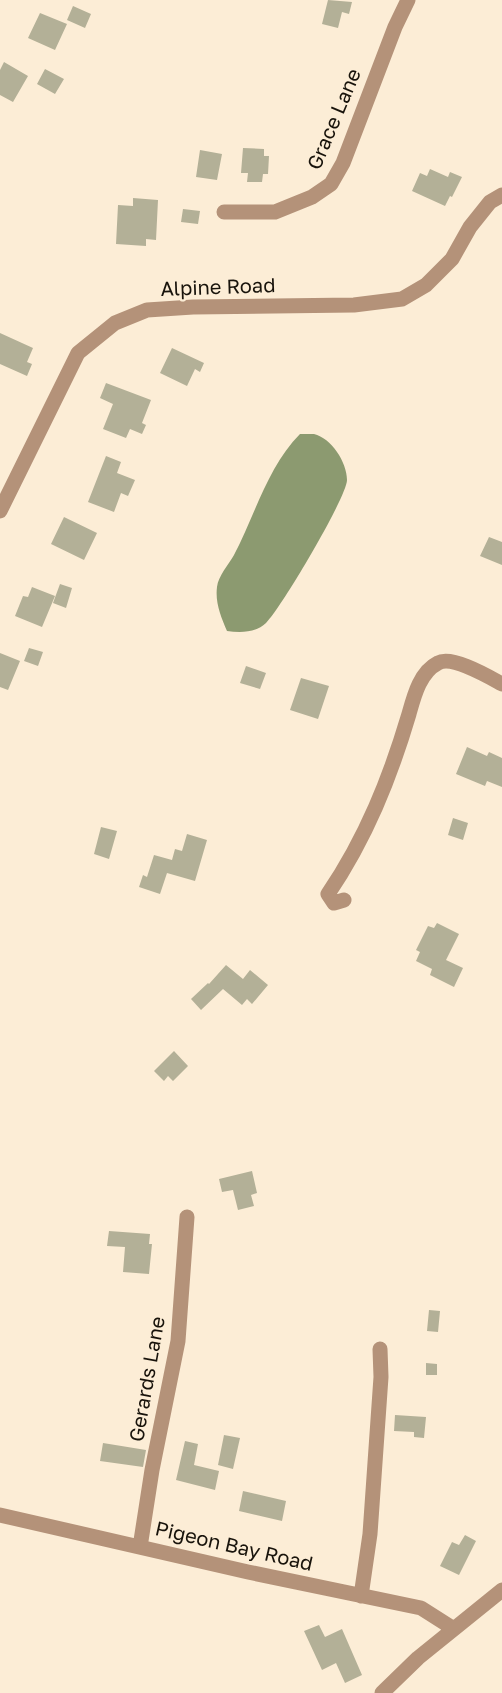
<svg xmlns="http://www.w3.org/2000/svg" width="502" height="1693" font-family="'Golos Text',sans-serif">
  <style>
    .water { fill: #8c9a70 }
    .building { fill: #b3b097 }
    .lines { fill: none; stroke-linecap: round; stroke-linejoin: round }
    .minor { stroke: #b49279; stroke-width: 15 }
    .labels { text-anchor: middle; stroke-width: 4.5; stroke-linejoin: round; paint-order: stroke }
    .street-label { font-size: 20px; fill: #18130b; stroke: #fcedd6 }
  </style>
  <rect width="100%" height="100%" fill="#fcedd6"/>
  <path class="water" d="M300 434C304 434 309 434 314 434 331 438 347 462 347 480 347 497 280 610 266 623 256 633 240 633 227 631 221 617 215 603 217 587 218 576 229 564 234 555 255 515 268 466 300 434Z"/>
  <path class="building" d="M328 0 352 2 349 14 342 12 338 28 322 24Z
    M73 6 91 14 85 28 67 20Z
    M40 13 67 24 55 50 28 38Z
    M4 62 28 76 13 102 0 95V70Z
    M45 69 64 79 55 94 37 84Z
    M243 148 264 149V156H269L268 174H263L262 182H247L248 173H241Z
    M200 150 222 154 217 180 196 177Z
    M430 169 448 177 450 172 462 177 452 197 450 196 445 206 412 191 420 173 427 176Z
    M133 198 158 200 156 240 146 239V246L116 244 118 205 133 206Z
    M183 209 200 211 198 224 181 222Z
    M0 333 33 348 27 362 32 364 27 376 0 364Z
    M172 348 204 363 200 372 195 369 187 386 160 373Z
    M106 383 151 400 142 423 146 425 142 434 130 429 126 438 103 429 113 404 100 398Z
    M106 456 121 462 117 473 135 480 128 496 121 493 114 512 88 502Z
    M64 517 97 533 84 560 51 544Z
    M489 537 502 542V565L480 556Z
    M60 584 72 588 66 608 53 603Z
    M32 587 55 596 42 627 15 616 23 596 28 597Z
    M29 648 43 652 38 666 24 661Z
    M0 653 20 661 8 690 0 687Z
    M246 666 266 673 260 689 240 683Z
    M301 678 329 686 318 719 290 710Z
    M467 747 487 756 489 752 502 758V787L487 781 485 786 456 774Z
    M453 818 468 823 463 840 448 835Z
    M101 827 117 831 109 859 94 854Z
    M187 834 207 840 195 881 167 873 160 894 139 887 143 875 147 877 154 855 172 860 175 849 182 851Z
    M437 923 459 934 446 960 463 968 454 987 430 975 432 969 416 961 420 952 416 950 428 926 434 928Z
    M226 965 243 979 250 970 268 985 252 1004 247 999 242 1005 223 989 201 1010 191 999 208 983 209 984Z
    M174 1051 188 1066 173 1081 168 1076 164 1081 154 1071Z
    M252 1171 257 1193 251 1195 254 1206 238 1210 233 1190 222 1192 219 1179Z
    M109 1231 150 1234 149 1244H152L149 1274 123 1272 125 1247 107 1246Z
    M429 1310 440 1311 438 1332 427 1331Z
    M426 1363 437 1364V1375H426Z
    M395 1415 426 1417 424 1438 414 1437V1432L394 1431Z
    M224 1435 240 1438 233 1469 218 1465Z
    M185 1441 198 1444 194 1465 219 1471 215 1490 176 1480Z
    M103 1443 146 1450 143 1467 100 1461Z
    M243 1491 286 1501 282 1521 239 1511Z
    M465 1535 476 1541 459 1575 440 1566 452 1542 459 1545Z
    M319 1625 325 1637 342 1629 362 1675 345 1683 336 1663 322 1670 304 1631Z"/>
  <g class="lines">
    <path class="minor" d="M224 212H275L312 197 331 184 343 163 395 27 408 0
      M0 511 78 353 115 323 147 310 193 307 354 305 402 299 426 285 452 259 470 227 490 202 502 195
      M344 900 334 903 328 894C366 838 390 778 409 714 414 696 420 672 438 663 452 655 489 677 502 684
      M0 1515 248 1572 421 1608 454 1629
      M140 1547 152 1470 178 1341 187 1217
      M361 1596 370 1534 381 1377 380 1349
      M382 1693 418 1658 502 1590"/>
  </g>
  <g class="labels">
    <g class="street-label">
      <text transform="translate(334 119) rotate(-67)" y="7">Grace Lane</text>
      <text transform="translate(218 287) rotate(-2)" y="7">Alpine Road</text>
      <text transform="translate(147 1379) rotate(-80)" y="7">Gerards Lane</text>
      <text transform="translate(234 1546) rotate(13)" y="7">Pigeon Bay Road</text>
    </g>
  </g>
</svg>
